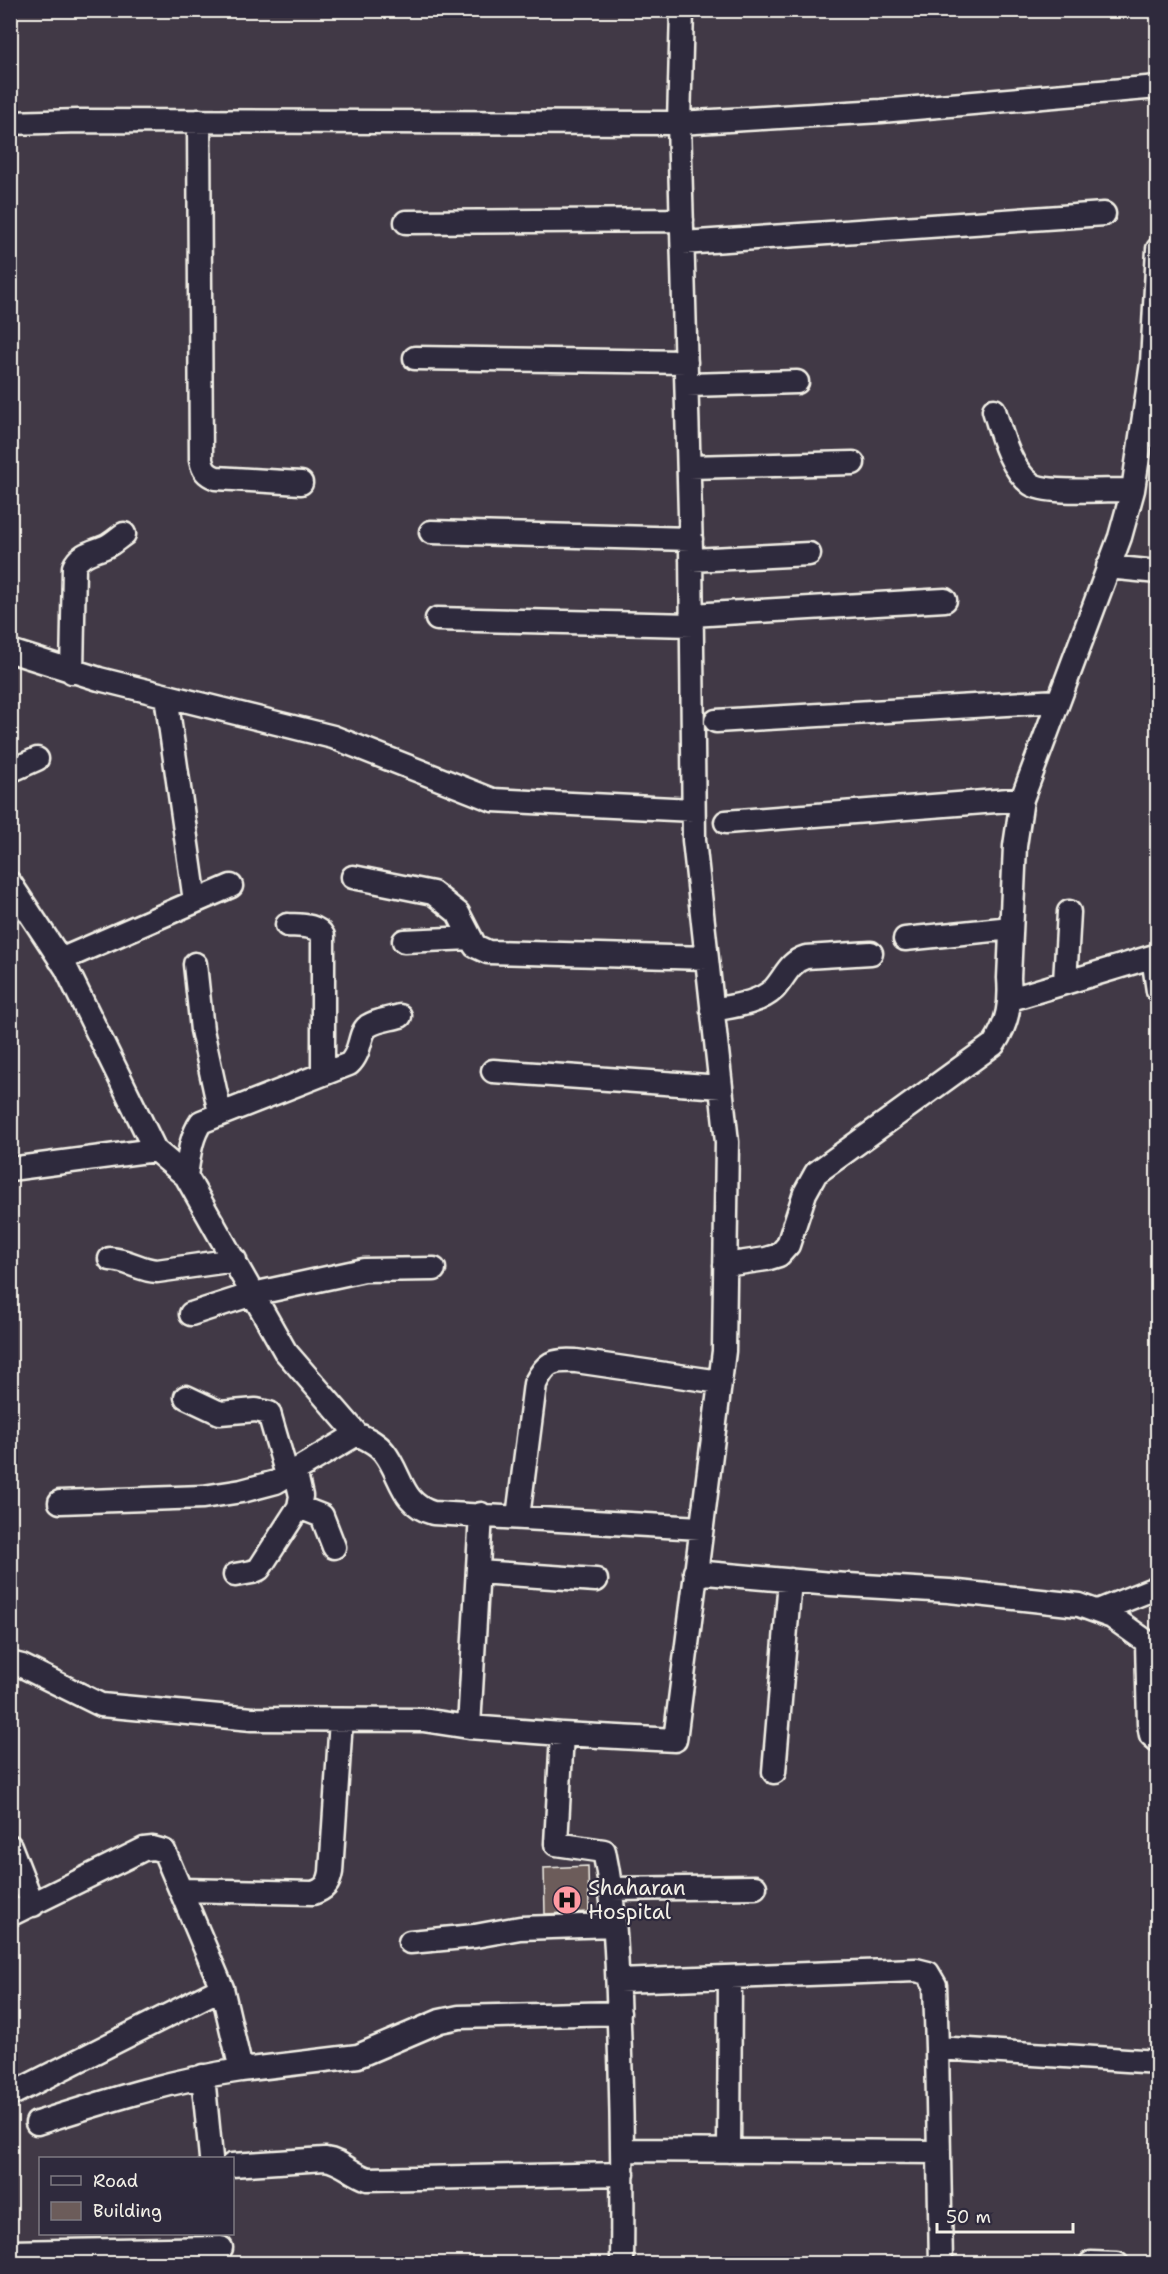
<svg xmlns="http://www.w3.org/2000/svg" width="1168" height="2274" font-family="'Shantell Sans',sans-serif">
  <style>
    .building { fill: #6c5c5a; stroke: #f4f1e8; stroke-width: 1.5 }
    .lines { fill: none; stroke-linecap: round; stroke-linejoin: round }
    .minor-casing { stroke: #f4f1e8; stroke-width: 27 }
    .minor { stroke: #2f2a3d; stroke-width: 22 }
    .labels { text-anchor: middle; stroke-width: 4.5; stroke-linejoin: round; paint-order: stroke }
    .poi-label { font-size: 21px; fill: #f4f1e8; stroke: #2f2a3d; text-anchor: start }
  </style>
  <rect width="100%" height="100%" fill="#413946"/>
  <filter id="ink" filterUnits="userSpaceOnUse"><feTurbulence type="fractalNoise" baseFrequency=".0167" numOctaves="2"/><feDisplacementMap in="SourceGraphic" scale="12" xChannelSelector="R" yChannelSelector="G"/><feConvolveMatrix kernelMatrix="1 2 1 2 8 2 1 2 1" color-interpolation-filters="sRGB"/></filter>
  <g filter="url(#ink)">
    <path class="building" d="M588 1866 589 1912 545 1914 544 1868Z"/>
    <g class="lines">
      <g class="minor-casing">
        <path id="minor" d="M199 121 201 460C203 470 206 474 216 478L301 483
          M10 123 79 121 679 123 881 111 1158 87
          M406 222 682 220
          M683 243 1104 214
          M415 358 686 362
          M687 385 797 382
          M994 410C1001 433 1010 469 1031 484 1047 495 1111 489 1133 490
          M689 467 853 463
          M431 532 691 539
          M691 560 809 554
          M1108 567 1158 572
          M692 615 945 600
          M437 619 692 625
          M10 651 99 679 333 737 493 800 693 810
          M72 672 74 567C80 553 94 552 107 546 113 543 118 538 124 534
          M166 696 195 901
          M716 721 1058 701
          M10 771 37 759
          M726 822 1022 799
          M353 877 433 893 458 913 475 946 488 952 707 958
          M10 883 66 968 155 1150 186 1176 285 1351 357 1434C367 1439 377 1443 384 1452 402 1475 401 1504 433 1513L700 1528
          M287 925C299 926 317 924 323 936V1073
          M905 939 1011 928
          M404 941 471 938
          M1153 957 1158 991
          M60 960 231 886
          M195 964 202 1030 220 1113
          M1065 982 1069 912
          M1011 999 1158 955
          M712 1010C732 1006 758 1004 774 989 785 977 789 962 806 957L871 953
          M493 1071 721 1087
          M10 1169 155 1150
          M186 1176C189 1157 190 1138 201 1122L349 1064C362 1052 358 1034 368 1026 377 1020 390 1019 400 1016
          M110 1259C129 1260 139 1270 157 1271L235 1260
          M725 1265 766 1259 779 1255 788 1245 805 1193 816 1173 994 1044C1008 1023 1011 1003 1009 978L1015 846 1022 799 1120 537 1133 490 1152 363 1158 249
          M191 1314 253 1294 364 1270 434 1269
          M186 1397 220 1413 256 1410 269 1413 287 1475
          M60 1502 203 1497 242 1491 276 1482 357 1434
          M299 1507 322 1516 334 1547
          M518 1517 535 1384C546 1362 552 1360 576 1361L720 1382
          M478 1572 596 1580
          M695 1572 831 1584 949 1591 1079 1605 1112 1617 1147 1642 1158 1644
          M235 1575 252 1572 259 1569 299 1507 301 1496 295 1470
          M1098 1611 1158 1587
          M1147 1642 1149 1724 1151 1735 1158 1741
          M10 1663 22 1666 101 1705 252 1719 423 1720 469 1727 562 1734 675 1740 724 1351 727 1142 694 840 691 551 679 123 682 10
          M469 1727 481 1514
          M562 1734 556 1844 604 1851C616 1908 617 1966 619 2025 622 2104 623 2184 622 2264
          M774 1772 790 1580
          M10 1846 33 1905
          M612 1889 755 1887
          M181 1890 313 1893C325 1889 329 1884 331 1872L341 1720
          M10 1915 144 1849 153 1848 164 1851 222 1988 241 2070 358 2056 440 2021 459 2017 619 2013
          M410 1942 475 1936 520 1928 614 1925
          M619 1981 916 1970 928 1973 935 1985 937 2048 1158 2062
          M937 2048 941 2264
          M203 2076 211 2158
          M10 2095 222 1988
          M37 2123C104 2102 171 2080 241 2070
          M623 2150 939 2152
          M729 2151 730 1977
          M232 2165 325 2159C342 2161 352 2174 368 2179L623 2174
          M10 2252 221 2248
          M1091 2263 1117 2264"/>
      </g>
      <use href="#minor" class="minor"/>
    </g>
  </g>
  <defs>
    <g id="hospital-disc" transform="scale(1.5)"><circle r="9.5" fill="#ff9aa2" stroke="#2f2a3d"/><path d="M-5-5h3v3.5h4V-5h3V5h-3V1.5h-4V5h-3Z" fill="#111"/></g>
  </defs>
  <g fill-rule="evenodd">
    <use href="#hospital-disc" x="567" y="1900"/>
  </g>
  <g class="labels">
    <g class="poi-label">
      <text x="588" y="1895">Shaharan<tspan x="588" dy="24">Hospital</tspan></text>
    </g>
  </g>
  <rect width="1168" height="2274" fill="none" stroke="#2f2a3d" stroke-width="36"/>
  <rect x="18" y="18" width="1132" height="2238" fill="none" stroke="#f4f1e8" stroke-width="2" filter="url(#ink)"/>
  <rect x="39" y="2157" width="195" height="78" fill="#2f2a3d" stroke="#7e7a81" stroke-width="1.5"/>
  <rect x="51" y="2176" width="30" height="9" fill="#2f2a3d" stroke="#7e7a81" stroke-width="1.5"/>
  <text x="93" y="2187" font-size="18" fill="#f4f1e8">Road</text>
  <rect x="51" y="2202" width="30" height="18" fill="#6c5c5a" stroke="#7e7a81" stroke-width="1.5"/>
  <text x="93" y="2217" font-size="18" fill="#f4f1e8">Building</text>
  <path d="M937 2223v9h136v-9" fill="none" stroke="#f4f1e8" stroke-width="3"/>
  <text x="946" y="2223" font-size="18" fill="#f4f1e8" stroke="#2f2a3d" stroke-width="4.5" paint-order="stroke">50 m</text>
</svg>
